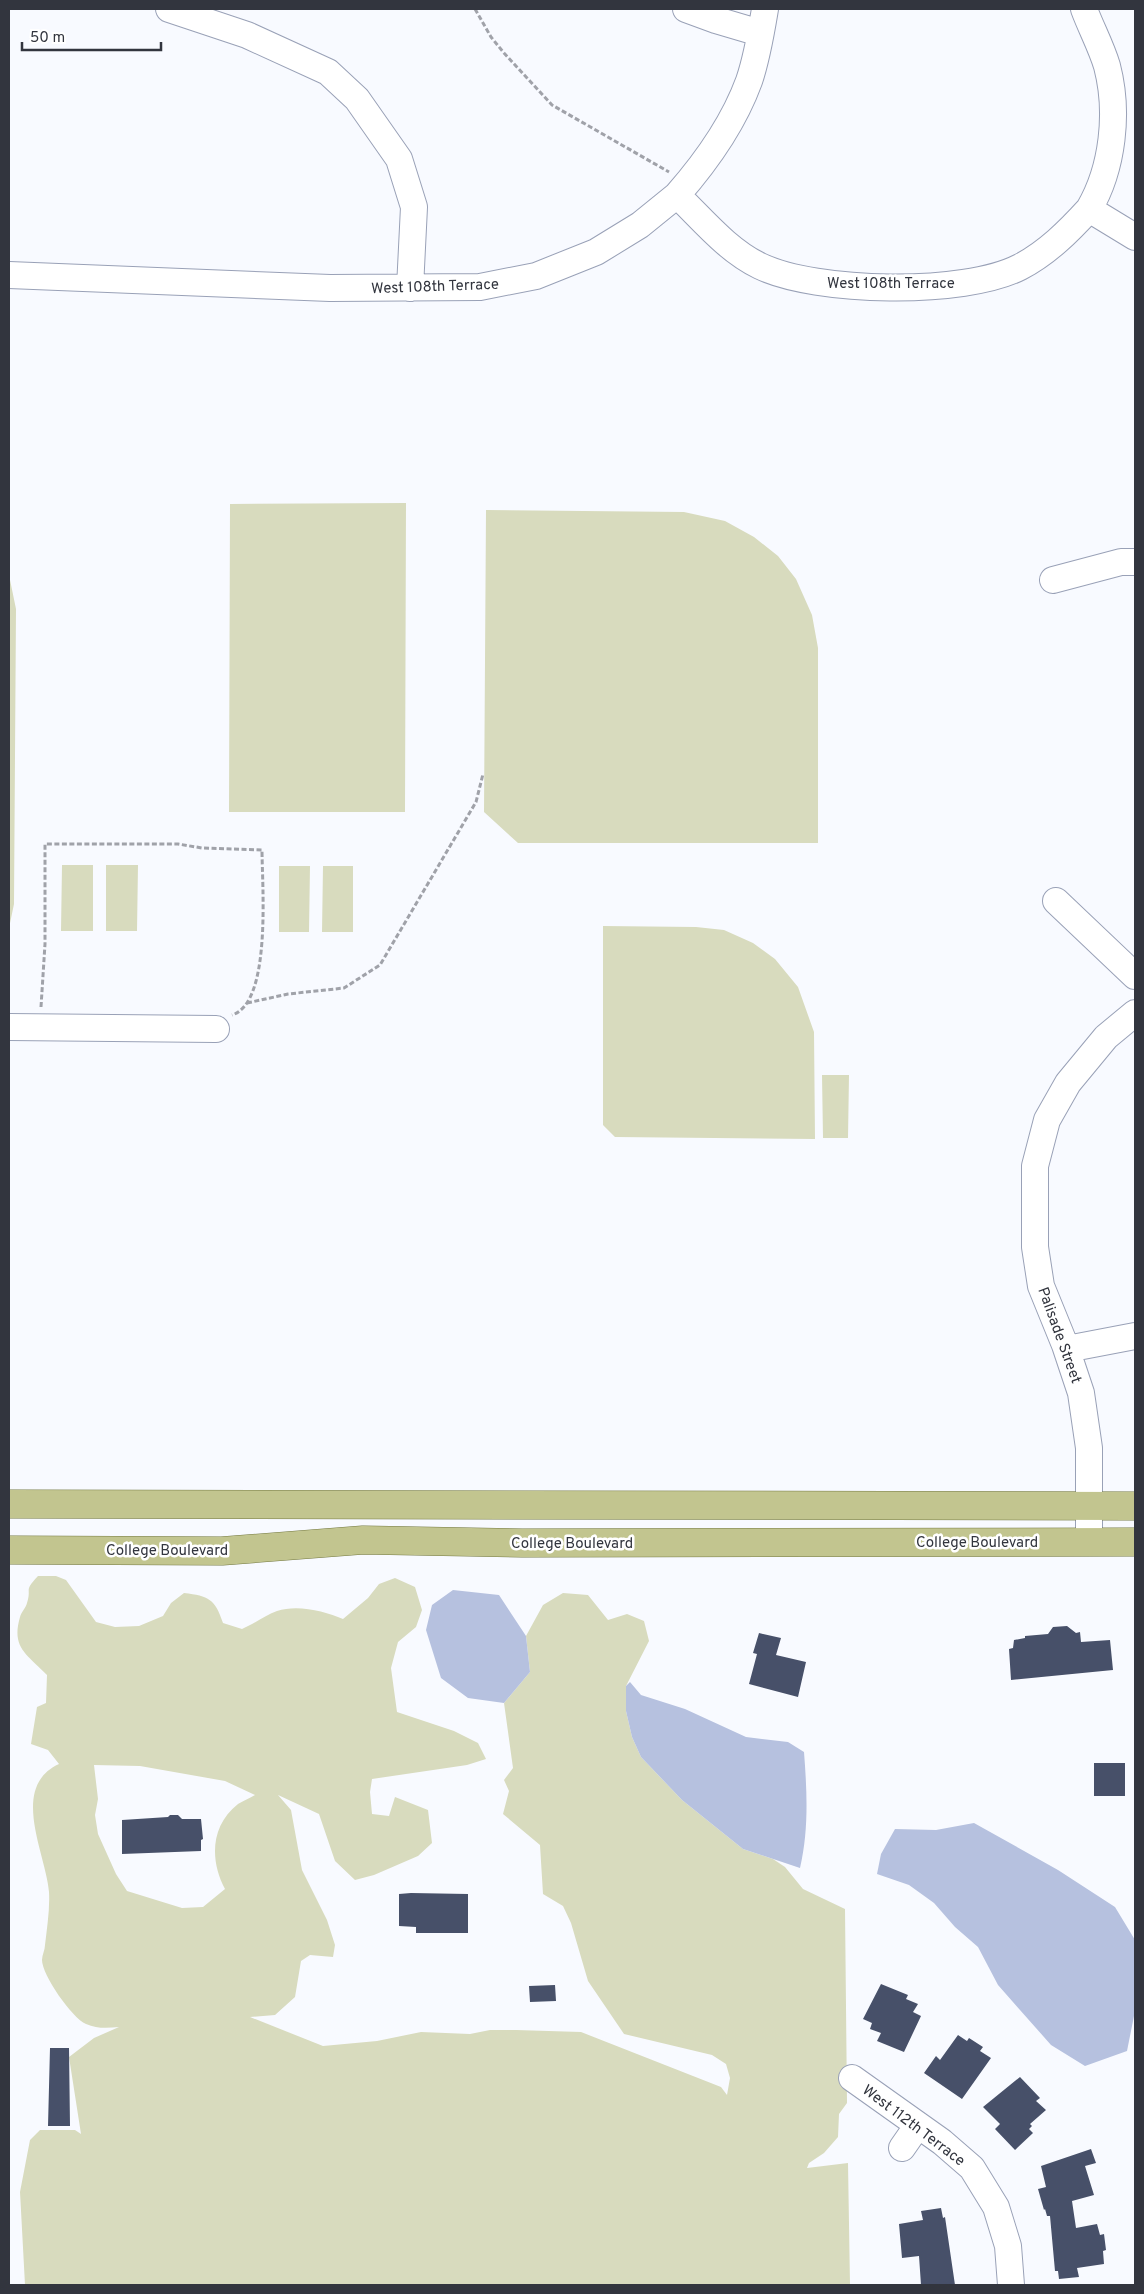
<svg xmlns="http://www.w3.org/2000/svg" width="1144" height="2294" font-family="Overpass,sans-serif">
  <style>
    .green { fill: #d8dbbe; fill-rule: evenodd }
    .water { fill: #b6c1df }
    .building { fill: #475069 }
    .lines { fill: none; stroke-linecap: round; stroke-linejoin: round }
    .minor-casing { stroke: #99a1b7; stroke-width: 28 }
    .major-casing { stroke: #757a43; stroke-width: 29 }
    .path { stroke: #a0a2a9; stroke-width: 3; stroke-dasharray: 5 2.5; stroke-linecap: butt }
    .minor { stroke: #fff; stroke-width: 26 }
    .major { stroke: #c2c58f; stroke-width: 28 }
    .labels { text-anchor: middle; stroke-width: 5; stroke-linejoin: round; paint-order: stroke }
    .street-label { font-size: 15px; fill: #32353e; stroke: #fff }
  </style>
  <rect width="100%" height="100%" fill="#f8faff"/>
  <path class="green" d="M406 503 405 812H229L230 504Z
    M486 510 684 512 725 521 754 537 778 556 796 579 812 615 818 648V843H518L484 812Z
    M9 575 16 609 14 904 9 928Z
    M62 865H93V931H61Z
    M106 865H138L137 931H106Z
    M279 866H310L309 932H279Z
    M323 866H353V932H322Z
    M603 926 696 927 724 930 753 943 775 959 798 987 814 1032 815 1139 615 1137 603 1125Z
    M822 1075H849L848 1138H823Z
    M38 1576H56L66 1580 96 1622 115 1627 139 1626 163 1616 171 1603 184 1593C209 1596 215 1599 223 1623L242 1629C254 1624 266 1615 277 1611 297 1604 325 1611 343 1619L368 1598 379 1584 395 1578 415 1587 422 1610 416 1627 398 1642 391 1668 397 1712 454 1731 478 1743 486 1759 467 1765 372 1779 370 1792 372 1814 389 1816 395 1797 428 1810 432 1843 418 1856 374 1875 355 1880 335 1861 319 1814 278 1795 291 1810 302 1870 327 1920 335 1945 333 1957 310 1955 301 1961 295 1997 275 2015 250 2017 323 2046 377 2041 421 2032 470 2034 490 2030H516L581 2032 721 2087 727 2095 730 2078 726 2064 712 2055 624 2034 588 1981 571 1923 563 1906 543 1894 540 1845 503 1814 509 1791 504 1780 513 1768 504 1703 530 1672 526 1636 543 1605 563 1593 588 1595 608 1620 627 1614 644 1621 649 1641 626 1686V1711L632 1737 641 1757 682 1800 743 1849 773 1859 785 1867 803 1889 845 1909 847 2103 839 2114 838 2137 824 2153 809 2163 807 2168 848 2163 850 2285H25L20 2192 30 2140 40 2130H75L81 2134 69 2057 94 2038 119 2027C108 2028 97 2029 86 2024 72 2018 42 1975 42 1960 42 1955 45 1950 45 1945 47 1928 50 1909 49 1892 46 1854 9 1787 59 1764L48 1750 31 1744 37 1707 46 1703 47 1675C27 1654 11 1648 20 1617 21 1612 26 1608 27 1603 32 1587 23 1592 38 1576ZM94 1765 140 1766 225 1781 255 1795C250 1798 243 1801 238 1804 210 1826 210 1861 225 1889L203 1907 182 1908 127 1891 116 1874 98 1834 95 1815 98 1799Z"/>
  <path class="water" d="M453 1590 499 1595 526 1636 530 1672 504 1703 468 1698 441 1678 426 1630 432 1605Z
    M630 1682 641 1695 685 1709 746 1737 788 1742 804 1752C807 1791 809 1830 800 1868L743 1849 682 1800 641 1757 632 1737 626 1711V1686Z
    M974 1823 1058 1870 1115 1907 1135 1940V2011L1127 2051 1085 2066 1051 2045 998 1985 978 1947 955 1927 934 1903 909 1885 877 1874 881 1854 895 1829 936 1830Z"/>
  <path class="building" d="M1067 1626 1076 1633 1080 1632 1081 1642 1110 1640 1113 1670 1011 1680 1009 1649 1013 1648 1014 1640 1025 1638V1636L1048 1634 1053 1627Z
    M759 1633 781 1638 776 1655 806 1662 798 1697 749 1684 757 1654 753 1653Z
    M1094 1763H1125V1796H1094Z
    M170 1815H178L182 1819H201L203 1839 201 1840V1851L122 1854V1820L168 1817Z
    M411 1893 468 1894V1933H416V1927L399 1926V1894Z
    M881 1984 908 1995 906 1999 918 2004 913 2012 921 2016 904 2052 877 2041 881 2033 870 2029 872 2023 863 2019Z
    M555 1985 556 2001 530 2002 529 1986Z
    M958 2035 967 2041 969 2038 983 2047 980 2051 991 2058 962 2099 924 2073 936 2056 940 2060Z
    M50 2048H69L70 2126H48Z
    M1020 2077 1040 2098 1036 2101 1046 2110 1030 2124 1032 2126 1029 2129 1033 2133 1015 2150 995 2129 1000 2124 983 2107Z
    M1091 2149 1096 2163 1085 2166 1094 2195 1072 2201 1076 2228 1097 2224 1100 2235 1104 2234 1106 2250 1103 2251 1104 2264 1077 2268 1079 2277 1059 2279 1058 2271H1055L1050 2216H1047L1045 2209 1044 2210 1038 2189 1046 2187 1041 2166Z
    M941 2208 943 2218 945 2217 955 2285H921L919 2256 902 2258 899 2224 923 2220 921 2211Z"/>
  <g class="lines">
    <g class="minor-casing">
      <path id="minor" d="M169 9 247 35 328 72 357 99 399 159 414 207 410 288
        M686 9 716 20 760 33
        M1084 9C1091 28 1101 46 1107 66 1119 112 1113 168 1089 209
        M677 195C706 162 734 122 749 81 757 58 761 33 765 9
        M9 275 330 288 480 287 536 276 596 252 640 225 677 195C703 220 727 250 760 266 816 293 964 296 1020 267 1047 253 1069 231 1089 209L1135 237
        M1053 580 1121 562H1135
        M1056 901 1135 976
        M9 1027 216 1029
        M1067 1349 1135 1336
        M1089 1542V1448L1081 1393 1065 1345 1041 1286 1035 1247V1166L1047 1120 1068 1083 1106 1037 1135 1013
        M852 2078 942 2142 972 2168 996 2207 1008 2246 1011 2285
        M902 2148 918 2125"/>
    </g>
    <g class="major-casing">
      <path id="major" d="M9 1504 1135 1506
        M9 1550 222 1551 363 1540 522 1543 1135 1542"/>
    </g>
    <path class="path" d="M475 9 491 37 504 53 552 105 669 172
      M247 1003 288 994 344 988 380 965 476 802 483 774
      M41 1007 45 944V844H178L202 848 262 850C262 885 272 1003 232 1015"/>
    <use href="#minor" class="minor"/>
    <use href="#major" class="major"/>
  </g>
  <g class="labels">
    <g class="street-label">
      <text x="891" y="288">West 108th Terrace</text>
      <text transform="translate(435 286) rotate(-2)" y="5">West 108th Terrace</text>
      <text transform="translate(1060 1335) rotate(70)" y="5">Palisade Street</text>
      <text x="977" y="1547">College Boulevard</text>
      <text x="572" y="1548">College Boulevard</text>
      <text x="167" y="1555">College Boulevard</text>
      <text transform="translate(914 2125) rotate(37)" y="5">West 112th Terrace</text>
    </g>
  </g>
  <rect width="1144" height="2294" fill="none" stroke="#32353e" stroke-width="20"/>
  <path d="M22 42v8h139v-8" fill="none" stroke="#32353e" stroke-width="2.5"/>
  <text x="30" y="42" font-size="15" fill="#32353e" stroke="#ffffff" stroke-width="4" paint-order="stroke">50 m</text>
</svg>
